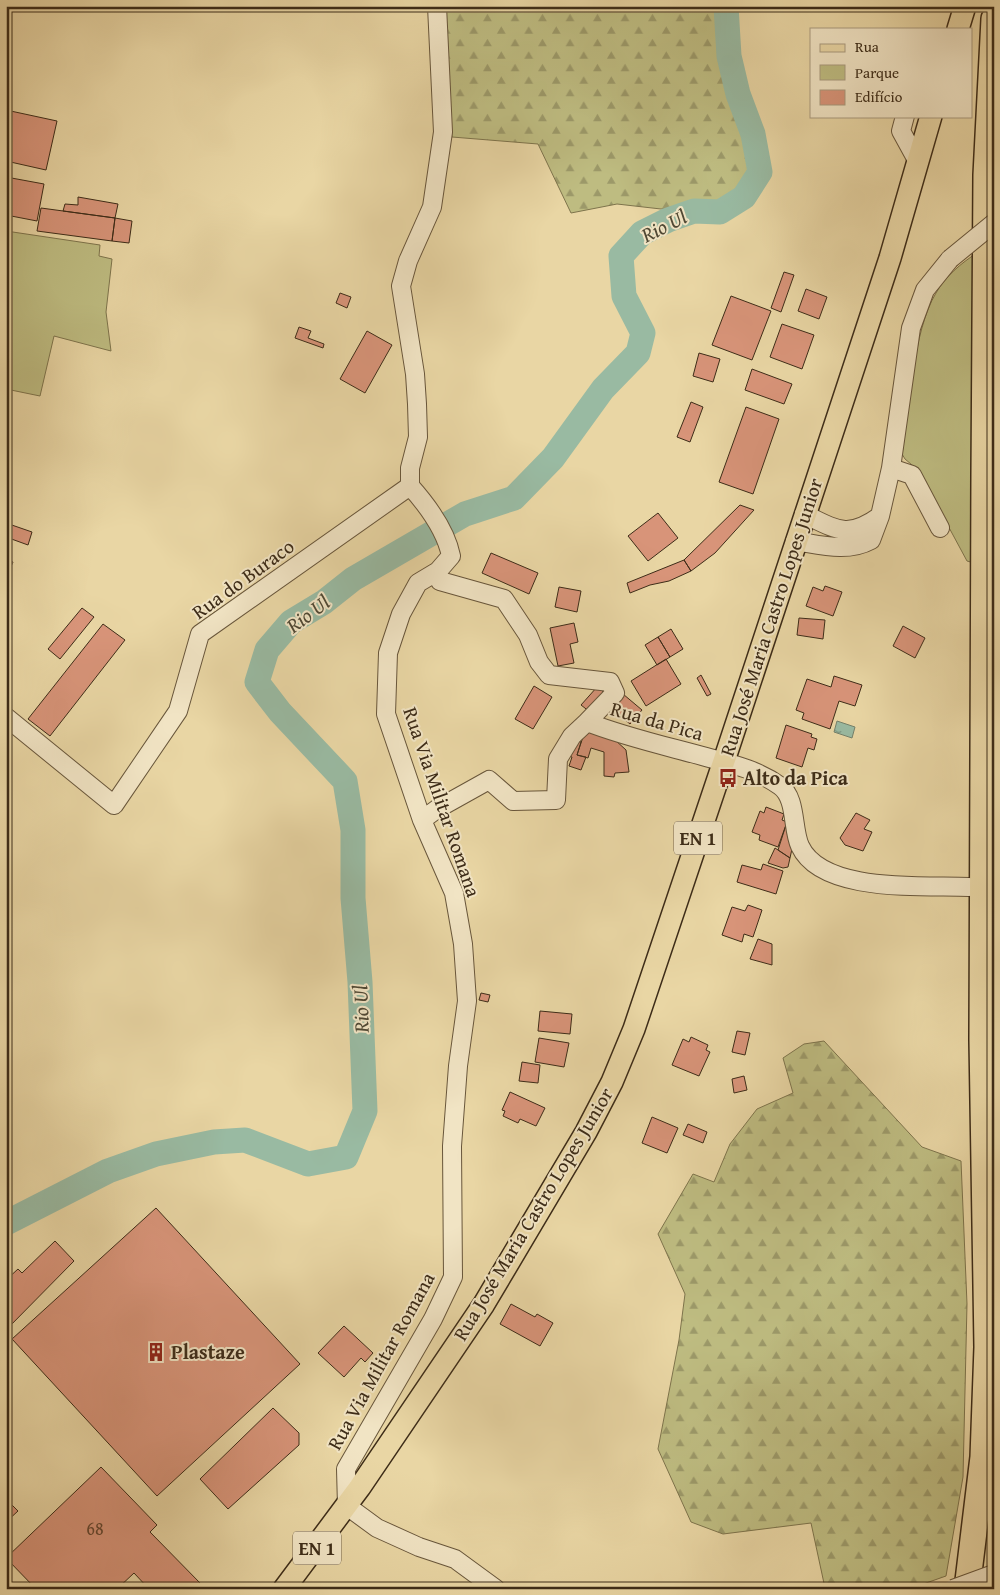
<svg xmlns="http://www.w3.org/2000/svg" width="1000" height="1595" font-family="'Gentium Book Plus',serif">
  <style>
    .green { fill: #bebc81; stroke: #7e744c }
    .forest { fill: url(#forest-firs); stroke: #7e744c }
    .water { fill: url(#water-ripples); stroke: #74816b }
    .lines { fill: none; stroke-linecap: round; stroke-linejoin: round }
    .river { stroke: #99baa2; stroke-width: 25 }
    .building { fill: #d89479; stroke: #3d2c18 }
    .minor-casing { stroke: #68563b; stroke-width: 20 }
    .major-casing { stroke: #3d2c18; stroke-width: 24 }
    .highway-casing { stroke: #3d2c18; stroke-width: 28 }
    .minor { stroke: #f1e4c4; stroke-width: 18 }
    .major { stroke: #e9d6a4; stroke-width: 21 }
    .highway { stroke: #e9d6a4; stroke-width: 25 }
    .minor-bridge-casing { stroke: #68563b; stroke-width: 20; stroke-linecap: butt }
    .minor-bridge { stroke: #f1e4c4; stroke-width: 18 }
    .labels { text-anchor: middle; stroke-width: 4; stroke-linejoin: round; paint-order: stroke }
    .number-label { font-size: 18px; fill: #644630 }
    .shield { fill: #f1e4c4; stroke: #73634c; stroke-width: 1 }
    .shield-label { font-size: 19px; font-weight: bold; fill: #3d2c18 }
    .street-label { font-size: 20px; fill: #3d2c18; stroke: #f1e4c4 }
    .poi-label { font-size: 20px; font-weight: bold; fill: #3d2c18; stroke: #f1e4c4; text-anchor: start }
    .water-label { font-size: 21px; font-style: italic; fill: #4f4834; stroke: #f1e4c4 }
  </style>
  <defs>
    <pattern id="forest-firs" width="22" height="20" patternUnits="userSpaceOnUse" patternTransform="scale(1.25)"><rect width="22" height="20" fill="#bebc81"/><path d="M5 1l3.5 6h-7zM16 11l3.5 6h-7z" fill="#9c9969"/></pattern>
    <pattern id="water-ripples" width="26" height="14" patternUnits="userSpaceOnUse" patternTransform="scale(1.25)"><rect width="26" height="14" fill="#99baa2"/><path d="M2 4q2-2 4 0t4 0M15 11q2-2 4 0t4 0" fill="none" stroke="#7e9783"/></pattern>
  </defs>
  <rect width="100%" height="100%" fill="#e9d6a4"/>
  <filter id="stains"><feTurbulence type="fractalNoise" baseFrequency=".004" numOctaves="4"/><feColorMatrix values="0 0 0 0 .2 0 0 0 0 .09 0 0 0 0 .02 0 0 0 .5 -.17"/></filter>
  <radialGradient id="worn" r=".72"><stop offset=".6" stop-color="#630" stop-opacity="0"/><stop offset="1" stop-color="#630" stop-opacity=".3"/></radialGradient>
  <path class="green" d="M6 231 100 245 99 256 112 259 106 312 111 351 54 336 40 396 6 389Z
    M977 253 974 563 967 561 918 470 905 459 902 454C909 409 913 331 936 293 945 277 961 263 977 253Z"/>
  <path class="forest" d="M442 6H721L724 66 756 171 745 189 728 203 715 207 661 209 617 204 571 213 538 144 452 137 448 110Z
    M824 1041 922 1147 961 1161 967 1304 963 1477 946 1576 909 1589 825 1588 811 1523 723 1534 691 1522 658 1449 679 1340 685 1294 658 1234 693 1174 714 1182 730 1144 757 1109 793 1093 783 1058 804 1044Z"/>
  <path class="water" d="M837 721 855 727 852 738 834 732Z"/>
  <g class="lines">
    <path class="river" d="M6 1223 108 1171 156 1154 214 1142 245 1140 308 1164 346 1157 365 1111 360 982 353 898V830L345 781 280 712 257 682 267 650 291 622 324 602 353 579 465 514 514 498 553 458 603 389 638 353 643 333 624 296 621 256 642 233 668 220 694 211 720 212 744 197 760 172 753 134 738 94 729 56 726 6"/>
  </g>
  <path class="building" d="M135 6H163L162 10Z
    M6 7 13 10 6 24Z
    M6 110 57 121 46 170 6 161Z
    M6 177 44 184 37 221 6 215Z
    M78 197 118 204 115 218 63 211 65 204 78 205Z
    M41 208 115 218 112 241 37 231Z
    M115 218 132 221 129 243 112 241Z
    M784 272 794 275 781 312 771 308Z
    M806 289 827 297 819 319 798 311Z
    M340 293 351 297 347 308 336 303Z
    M731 296 771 311 752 360 712 345Z
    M782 324 814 335 802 369 770 357Z
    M299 327 311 331 308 338 324 344 323 348 295 338Z
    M367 331 392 345 365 393 340 379Z
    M699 353 720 359 713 382 693 376Z
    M752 369 792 384 784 404 745 390Z
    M691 402 703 407 690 442 677 437Z
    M746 407 779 419 753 494 719 482Z
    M740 505 754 510 715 553 691 571 684 560Z
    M658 513 678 538 648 561 628 536Z
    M6 523 32 532 28 545 6 537Z
    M491 553 538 573 529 594 482 573Z
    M6 559 13 562 6 578Z
    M684 560 691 571 669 581 650 585 630 593 627 583Z
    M825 586 842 592 833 616 806 606 813 587 823 591Z
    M559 587 581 591 577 612 555 607Z
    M82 608 94 617 60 659 48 649Z
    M799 618 825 620 823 639 797 635Z
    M574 623 578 642 570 644 574 663 558 666 550 628Z
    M103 624 125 640 50 736 28 719Z
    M903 626 925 638 915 658 893 646Z
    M671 629 683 649 670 657 658 637Z
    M658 637 670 657 657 665 645 645Z
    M666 659 681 684 646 706 631 681Z
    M701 675 711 694 707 696 697 678Z
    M834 676 862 685 855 706 839 701 830 729 802 719 804 713 796 710 807 679 831 687Z
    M534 686 552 697 533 729 515 719Z
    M597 687 606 694 590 712 581 705Z
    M623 694 642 710 630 724 611 708Z
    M786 725 812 734 811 737 817 739 814 750 808 748 802 767 776 758Z
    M585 731 614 739 626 750 629 772 615 773 614 777 604 776V752L591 748 588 758 577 755Z
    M573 738 581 742 577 755 586 757 581 770 569 766 572 757 563 754Z
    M766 807 784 814 782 820 787 822 778 847 759 840 760 835 752 832 760 811 764 813Z
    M856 813 870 820 864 829 872 832 863 851 845 845 840 838Z
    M787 822 795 835 790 858 778 850Z
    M775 848 790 858 788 867 783 868 768 863Z
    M763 864 783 871 776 894 737 882 742 865 761 870Z
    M748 905 762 910 753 937 744 934 742 942 722 935 732 907 745 911Z
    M758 939 772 944V965L750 959Z
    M481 993 490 995 488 1002 479 1000Z
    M540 1011 572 1014 570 1034 538 1031Z
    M737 1031 750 1033 745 1055 732 1052Z
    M691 1037 708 1045 706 1050 710 1052 699 1076 672 1065 683 1039 689 1042Z
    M539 1038 569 1043 564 1067 535 1062Z
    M522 1062 540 1065 538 1083 519 1081Z
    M744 1076 747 1090 734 1093 732 1079Z
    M510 1092 545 1108 536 1126 520 1119 518 1123 503 1116 505 1111 502 1110Z
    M652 1117 678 1128 667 1153 642 1143Z
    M688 1124 707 1132 703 1143 683 1135Z
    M156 1208 300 1364 157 1496 12 1339Z
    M55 1241 74 1261 6 1330V1280L18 1269 22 1273Z
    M511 1304 535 1317 537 1314 553 1323 540 1346 500 1324Z
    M344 1326 373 1353 365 1362 361 1358 344 1377 318 1353Z
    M273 1408 299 1433V1445L228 1509 200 1479Z
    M101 1467 157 1525 150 1532 201 1584 196 1589H149L134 1573 117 1589H36L6 1558Z
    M6 1499 18 1511 6 1522Z"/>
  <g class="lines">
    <g class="minor-casing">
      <path id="minor" d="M437 6 443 132 432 207 408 261 401 286 415 374 417 404 418 437 410 468V486C427 505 446 531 451 556L438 571 418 583 401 614 388 653 386 714 422 820 454 893 463 944 467 1001 458 1066 452 1146 453 1277 433 1319 346 1469 347 1506 377 1528 419 1547 455 1559 496 1589
        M905 116 901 131 918 162
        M891 468 912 475 940 528
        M804 514C837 530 848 539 880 516
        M795 541C821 545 847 553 871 540L880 516 891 468 911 328 925 290 950 259
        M438 571 440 581 504 599 528 635 539 662 549 675 610 682 615 693 587 722C625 737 666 746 706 757 732 764 758 770 780 786 797 798 792 829 800 846 822 894 925 885 969 887
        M6 717 114 805 178 711 200 634 410 486
        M422 820 437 809 489 780 513 801 556 800 558 759 572 736 587 722"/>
    </g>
    <g class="major-casing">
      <path id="major" d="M958 29 965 6
        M284 1589 360 1487 484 1304 586 1132 612 1082 634 1029 724 761 890 258 931 116"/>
    </g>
    <g class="highway-casing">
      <path id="highway" d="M967 1589 983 1457 987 1347 982 1040 984 474 986 175 994 19"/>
    </g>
    <use href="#minor" class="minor"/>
    <use href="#major" class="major"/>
    <use href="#highway" class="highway"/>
    <g class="minor-bridge-casing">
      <path id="minor-bridge" d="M950 259 994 223
        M953 1589 994 1574"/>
    </g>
    <use href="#minor-bridge" class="minor-bridge"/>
  </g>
  <defs>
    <g id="bus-bare" transform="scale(1.5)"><path d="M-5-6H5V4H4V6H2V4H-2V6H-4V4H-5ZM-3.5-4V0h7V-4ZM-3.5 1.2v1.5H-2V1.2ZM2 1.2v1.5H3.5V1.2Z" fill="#8f2418" stroke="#f1e4c4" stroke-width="2.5" paint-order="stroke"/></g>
    <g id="building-bare" transform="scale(1.5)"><path d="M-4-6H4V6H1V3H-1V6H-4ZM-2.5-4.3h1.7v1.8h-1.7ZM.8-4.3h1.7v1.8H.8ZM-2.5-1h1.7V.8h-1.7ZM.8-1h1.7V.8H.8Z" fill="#8f2418" stroke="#f1e4c4" stroke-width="2.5" paint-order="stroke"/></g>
  </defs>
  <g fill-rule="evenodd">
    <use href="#bus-bare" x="728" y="778"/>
    <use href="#building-bare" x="156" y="1352"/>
  </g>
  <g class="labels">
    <g class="number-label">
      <text x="95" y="1535">68</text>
    </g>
    <g class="shield">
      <rect x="674" y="821.5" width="48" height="33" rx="4"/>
      <rect x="293" y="1531.5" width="48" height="33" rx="4"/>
    </g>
    <g class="shield-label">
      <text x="698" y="845">EN 1</text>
      <text x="317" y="1555">EN 1</text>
    </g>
    <g class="street-label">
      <text transform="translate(243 579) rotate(-36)" y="7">Rua do Buraco</text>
      <text transform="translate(771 617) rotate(-72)" y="7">Rua José Maria Castro Lopes Junior</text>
      <text transform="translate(657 721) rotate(16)" y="7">Rua da Pica</text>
      <text transform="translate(442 802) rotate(71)" y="7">Rua Via Militar Romana</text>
      <text transform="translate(533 1214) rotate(-59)" y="7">Rua José Maria Castro Lopes Junior</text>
      <text transform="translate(381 1361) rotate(-61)" y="7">Rua Via Militar Romana</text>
    </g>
    <g class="poi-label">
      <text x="743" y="785">Alto da Pica</text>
      <text x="171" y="1359">Plastaze</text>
    </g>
    <g class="water-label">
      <text transform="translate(664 226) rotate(-27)" y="7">Rio Ul</text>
      <text transform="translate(308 614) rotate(-37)" y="7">Rio Ul</text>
      <text transform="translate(361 1009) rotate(-92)" y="7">Rio Ul</text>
    </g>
  </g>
  <rect width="1000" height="1595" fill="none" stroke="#e9d6a4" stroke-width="25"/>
  <rect x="8" y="8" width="985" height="1580" fill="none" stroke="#3d2c18" stroke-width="2.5"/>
  <rect x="12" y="12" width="975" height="1570" fill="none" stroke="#3d2c18"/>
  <rect x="810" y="28" width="162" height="90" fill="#f1e4c4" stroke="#a99a7f"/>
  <rect x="820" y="44" width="25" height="8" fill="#e9d6a4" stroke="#a99a7f"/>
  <text x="855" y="52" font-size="15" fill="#3d2c18">Rua</text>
  <rect x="820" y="65" width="25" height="15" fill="#bebc81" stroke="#a99a7f"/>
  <text x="855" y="78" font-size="15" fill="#3d2c18">Parque</text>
  <rect x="820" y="90" width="25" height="15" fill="#d89479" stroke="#a99a7f"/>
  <text x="855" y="102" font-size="15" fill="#3d2c18">Edifício</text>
  <rect width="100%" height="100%" filter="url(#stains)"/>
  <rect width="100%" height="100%" fill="url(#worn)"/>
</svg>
